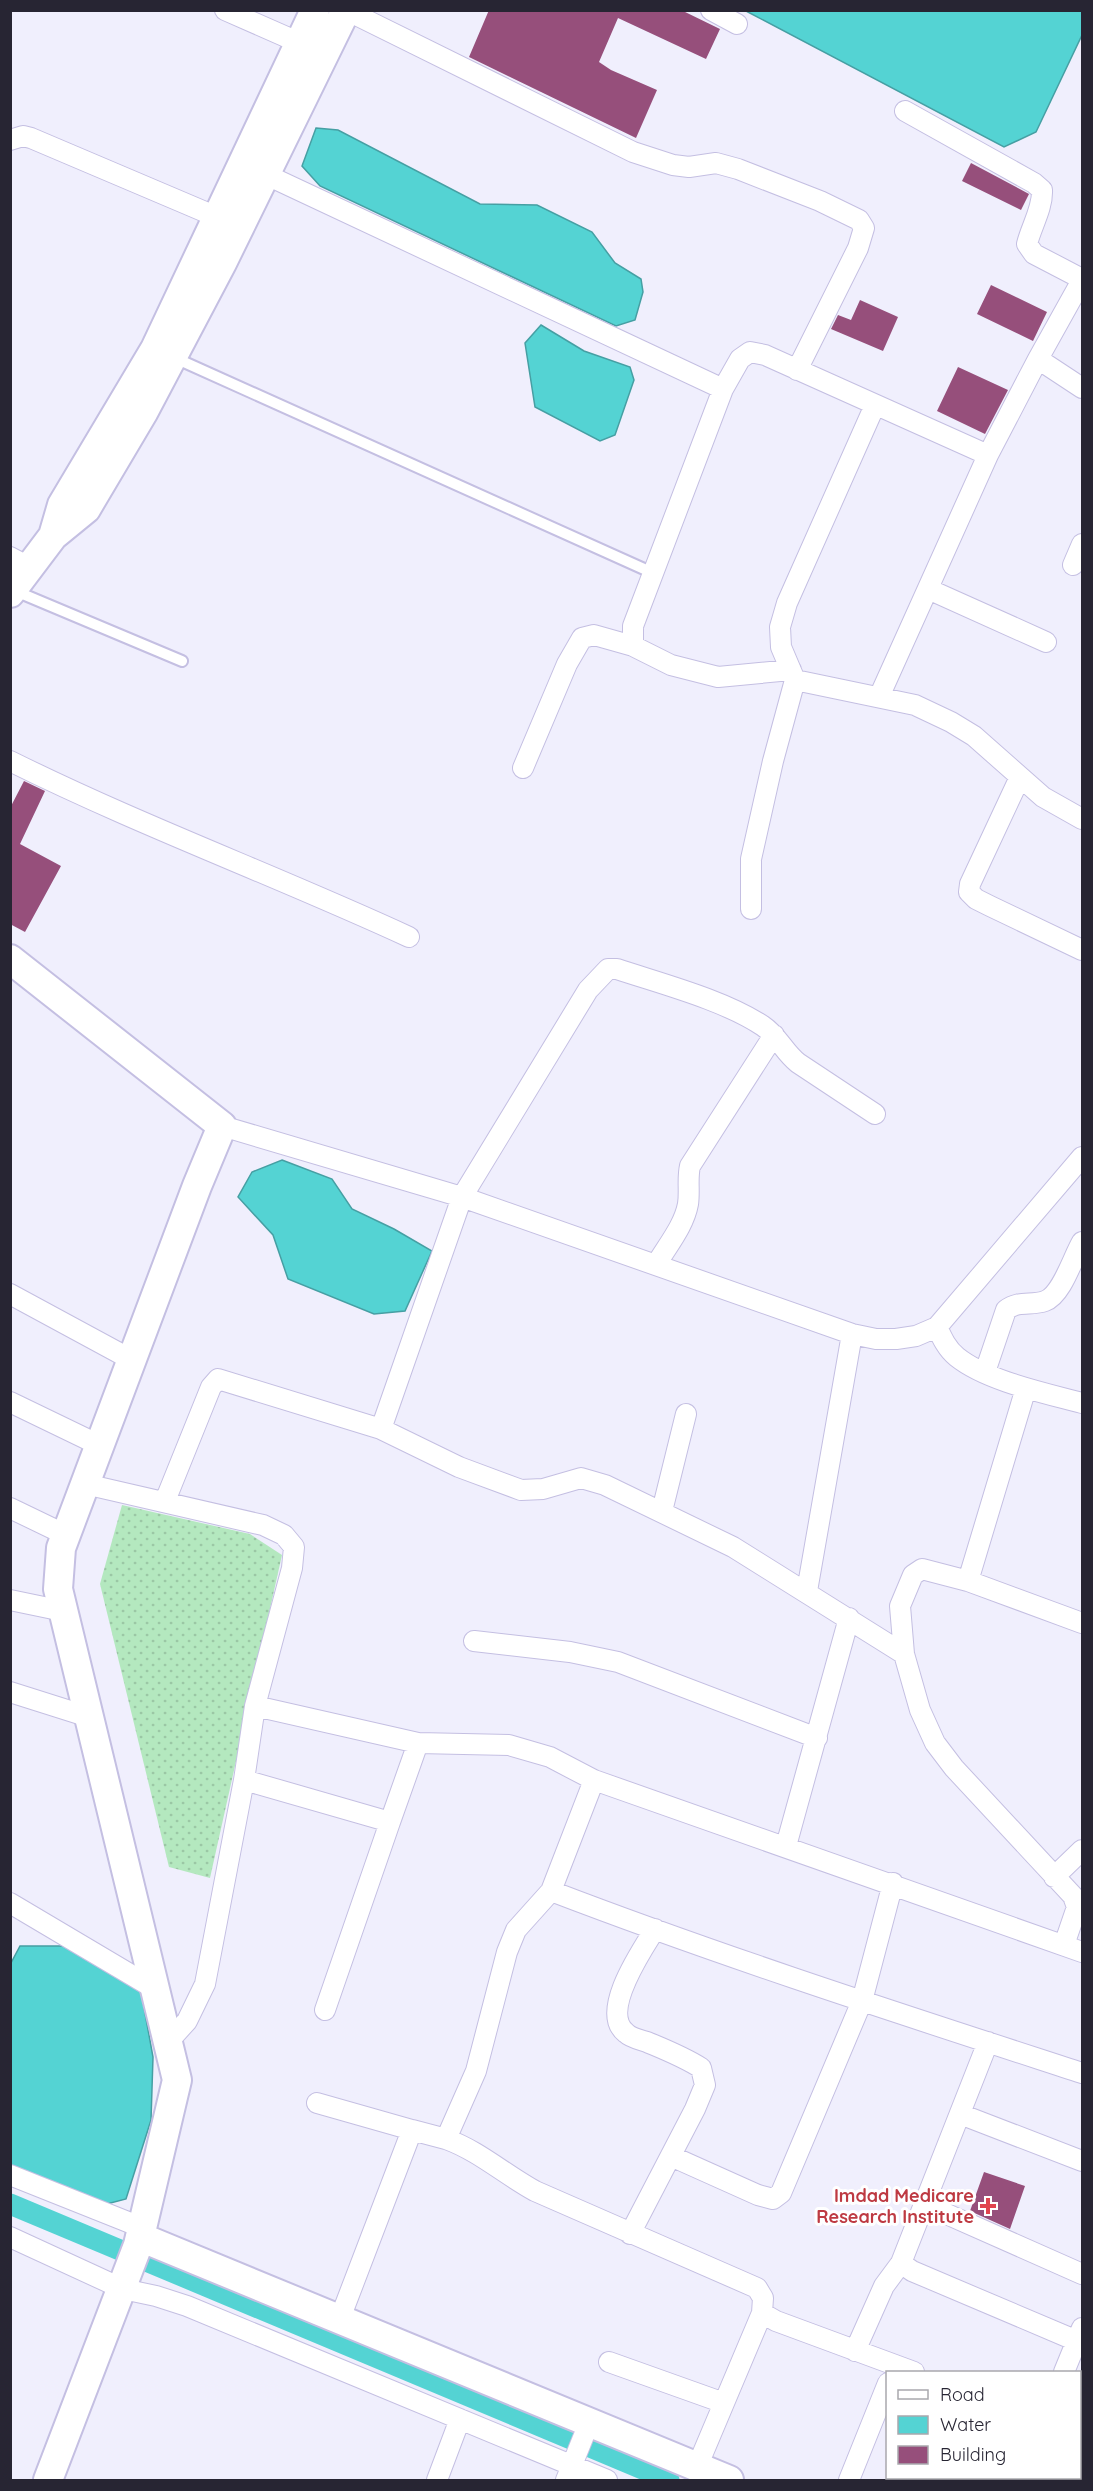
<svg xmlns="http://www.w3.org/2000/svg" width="1093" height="2491" font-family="Quicksand,sans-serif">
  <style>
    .grass { fill: url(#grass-dots) }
    .water { fill: #54d3d3; stroke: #469fa3; stroke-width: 1.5 }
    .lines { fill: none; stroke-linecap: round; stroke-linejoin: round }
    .canal { stroke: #54d3d3; stroke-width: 21 }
    .building { fill: #964f7b }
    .lane-casing { stroke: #c4bfe2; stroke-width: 14 }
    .street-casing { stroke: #c4bfe2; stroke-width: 22 }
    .secondary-casing { stroke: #c4bfe2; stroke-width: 32 }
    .lane { stroke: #fff; stroke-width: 10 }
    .street { stroke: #fff; stroke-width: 20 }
    .secondary { stroke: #fff; stroke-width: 28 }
    .health-dot { fill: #e0444e; stroke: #fff; stroke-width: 2 }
    .labels { text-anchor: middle; stroke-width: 6; stroke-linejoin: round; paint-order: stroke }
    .health-label { font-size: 18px; font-weight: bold; fill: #be3a42; stroke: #fff; text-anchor: end }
  </style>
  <defs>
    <pattern id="grass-dots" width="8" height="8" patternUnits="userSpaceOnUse" patternTransform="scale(1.5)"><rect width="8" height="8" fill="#b4e8bf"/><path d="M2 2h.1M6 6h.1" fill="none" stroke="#9bc7a5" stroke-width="1.8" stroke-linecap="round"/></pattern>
  </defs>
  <rect width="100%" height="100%" fill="#f0effd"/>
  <path class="grass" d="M122 1505 250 1534 282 1555 210 1878 169 1867 100 1584Z"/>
  <path class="water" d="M746 11H1082V35L1036 132 1004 147Z
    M316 128 338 130 480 204 537 205 592 232 615 263 641 279 643 292 635 320 616 326 320 186 302 166Z
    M541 325 584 351 630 367 634 380 615 435 600 441 535 407 525 343Z
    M282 1160 332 1179 352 1209 394 1229 432 1251 405 1311 374 1314 288 1279 273 1235 238 1197 252 1172Z
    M20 1946H64L141 1991 153 2057 151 2120 126 2199 103 2205 11 2166V1963Z"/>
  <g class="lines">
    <path class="canal" d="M10 2204 669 2480"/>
  </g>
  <path class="building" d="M489 10H681L720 29 706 59 618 18 599 62 611 70 657 90 636 138 469 57Z
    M971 163 1029 194 1021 210 962 181Z
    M991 285 1047 312 1033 341 977 314Z
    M860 300 898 317 883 351 831 329 838 315 851 320Z
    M958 367 1008 390 985 434 937 411Z
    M24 781 45 791 20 844 61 866 25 932 10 924V808Z
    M984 2172 1025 2186 1010 2229 970 2211Z"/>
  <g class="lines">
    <g class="lane-casing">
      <path id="lane" d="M175 358 653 573
        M13 590 182 661"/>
    </g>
    <g class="street-casing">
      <path id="street" d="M225 10 300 43
        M346 10 633 152 673 165 689 167 716 163 738 169 820 201 859 220 864 228 858 248 797 370
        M711 10 737 24
        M905 111 1034 183 1042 190C1043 208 1031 227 1027 244L1034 254 1082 279
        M10 140 23 136 31 138 217 217
        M256 170 723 389
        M1038 359 1082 388
        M988 455 1038 359 1082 280
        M10 557 31 568
        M1073 565 1082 544
        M928 589 1046 642
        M791 670 718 677 671 665 633 646V626L723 389 740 359 750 352 765 355 988 455 879 697
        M795 680 915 705 951 722 974 736 1043 797 1082 819
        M10 761C141 826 277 876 409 937
        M523 768 567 664 582 638 594 635 633 646
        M1020 777 970 884 969 892 976 899 990 906 1082 950
        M751 909V859L773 761 795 680 781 647 780 627 787 603 875 405
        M222 1126 462 1197 852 1334 876 1339H896L916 1336 937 1327 1082 1157
        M656 1265C667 1246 684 1226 688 1204 690 1191 687 1179 690 1166L774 1035
        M10 1294 132 1360
        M937 1327C942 1338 947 1349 957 1357 987 1381 1045 1393 1082 1403
        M985 1372 1006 1310C1019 1300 1031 1306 1045 1301 1062 1295 1073 1257 1082 1242
        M10 1402 99 1445
        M381 1429 462 1197 588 990 608 969H617C662 984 724 1000 763 1026 778 1036 784 1052 798 1063L875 1114
        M85 1484 263 1525 284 1535 294 1547 292 1568 255 1706 244 1780
        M165 1501 211 1387 218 1379 381 1429 459 1467 521 1490 543 1489 581 1478 605 1485 733 1547 904 1654
        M10 1508 66 1535
        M662 1511 686 1414
        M968 1581 1026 1388
        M807 1591 852 1334
        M10 1600 63 1611
        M474 1641 570 1652 618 1662 817 1738
        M10 1692 89 1717
        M255 1706 418 1743 390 1822
        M418 1743 509 1745 550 1757 594 1780
        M786 1846 849 1618
        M1054 1877 1082 1850
        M551 1891C726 1958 904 2015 1082 2073
        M10 1903 155 1989
        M1064 1945 1077 1907 1073 1896 954 1768 935 1743 920 1710 904 1654 900 1606 913 1575 922 1569 968 1581 1082 1623
        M168 2042 187 2021 205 1984 244 1780 390 1822 325 2010
        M988 2042 901 2263 912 2271 1077 2341
        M317 2103 412 2130
        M960 2114 1082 2161
        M446 2139C479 2151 504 2174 535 2191L757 2288 763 2298 762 2313 776 2321 914 2372
        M671 2156 758 2195 773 2199 781 2193 862 2001 893 1883
        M10 2175 143 2228
        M924 2204 1082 2274
        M630 2234 695 2109 705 2085 701 2068C684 2057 666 2050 647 2042 641 2040 631 2038 626 2033 599 2012 642 1950 655 1929
        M10 2237 123 2289 156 2296 187 2306 607 2480
        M339 2321 412 2130 446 2139 476 2071 507 1952 516 1930 551 1891 594 1780 1082 1952
        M855 2351 884 2286 901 2263
        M609 2362 724 2403
        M1064 2372 1082 2328
        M697 2467 762 2313
        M437 2480 460 2419
        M566 2480 589 2423
        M849 2480 888 2383
        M1019 2480 1020 2478"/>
    </g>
    <g class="secondary-casing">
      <path id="secondary" d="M53 536 62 505 155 349 315 10
        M10 593 53 536 86 509 144 411 222 263 346 10
        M10 959 222 1126 197 1186 61 1548 58 1589 177 2080 138 2245 48 2480
        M140 2237 729 2480"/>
    </g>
    <use href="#lane" class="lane"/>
    <use href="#street" class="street"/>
    <use href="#secondary" class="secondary"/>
  </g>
  <path class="health-dot" d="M985 2197h6v6h6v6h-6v6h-6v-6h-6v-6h6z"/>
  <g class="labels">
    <g class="health-label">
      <text x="974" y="2202">Imdad Medicare<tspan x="974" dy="21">Research Institute</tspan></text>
    </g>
  </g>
  <rect width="1093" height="2491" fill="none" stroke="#272533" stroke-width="24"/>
  <rect x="886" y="2371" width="195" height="108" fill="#ffffff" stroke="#a9a8ad" stroke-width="1.5"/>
  <rect x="898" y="2390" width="30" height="9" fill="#ffffff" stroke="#a9a8ad" stroke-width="1.5"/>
  <text x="940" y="2401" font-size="18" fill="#272533">Road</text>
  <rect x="898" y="2416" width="30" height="18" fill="#54d3d3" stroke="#a9a8ad" stroke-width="1.5"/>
  <text x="940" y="2431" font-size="18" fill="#272533">Water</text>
  <rect x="898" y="2446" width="30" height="18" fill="#964f7b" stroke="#a9a8ad" stroke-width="1.5"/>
  <text x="940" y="2461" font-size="18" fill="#272533">Building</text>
</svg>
